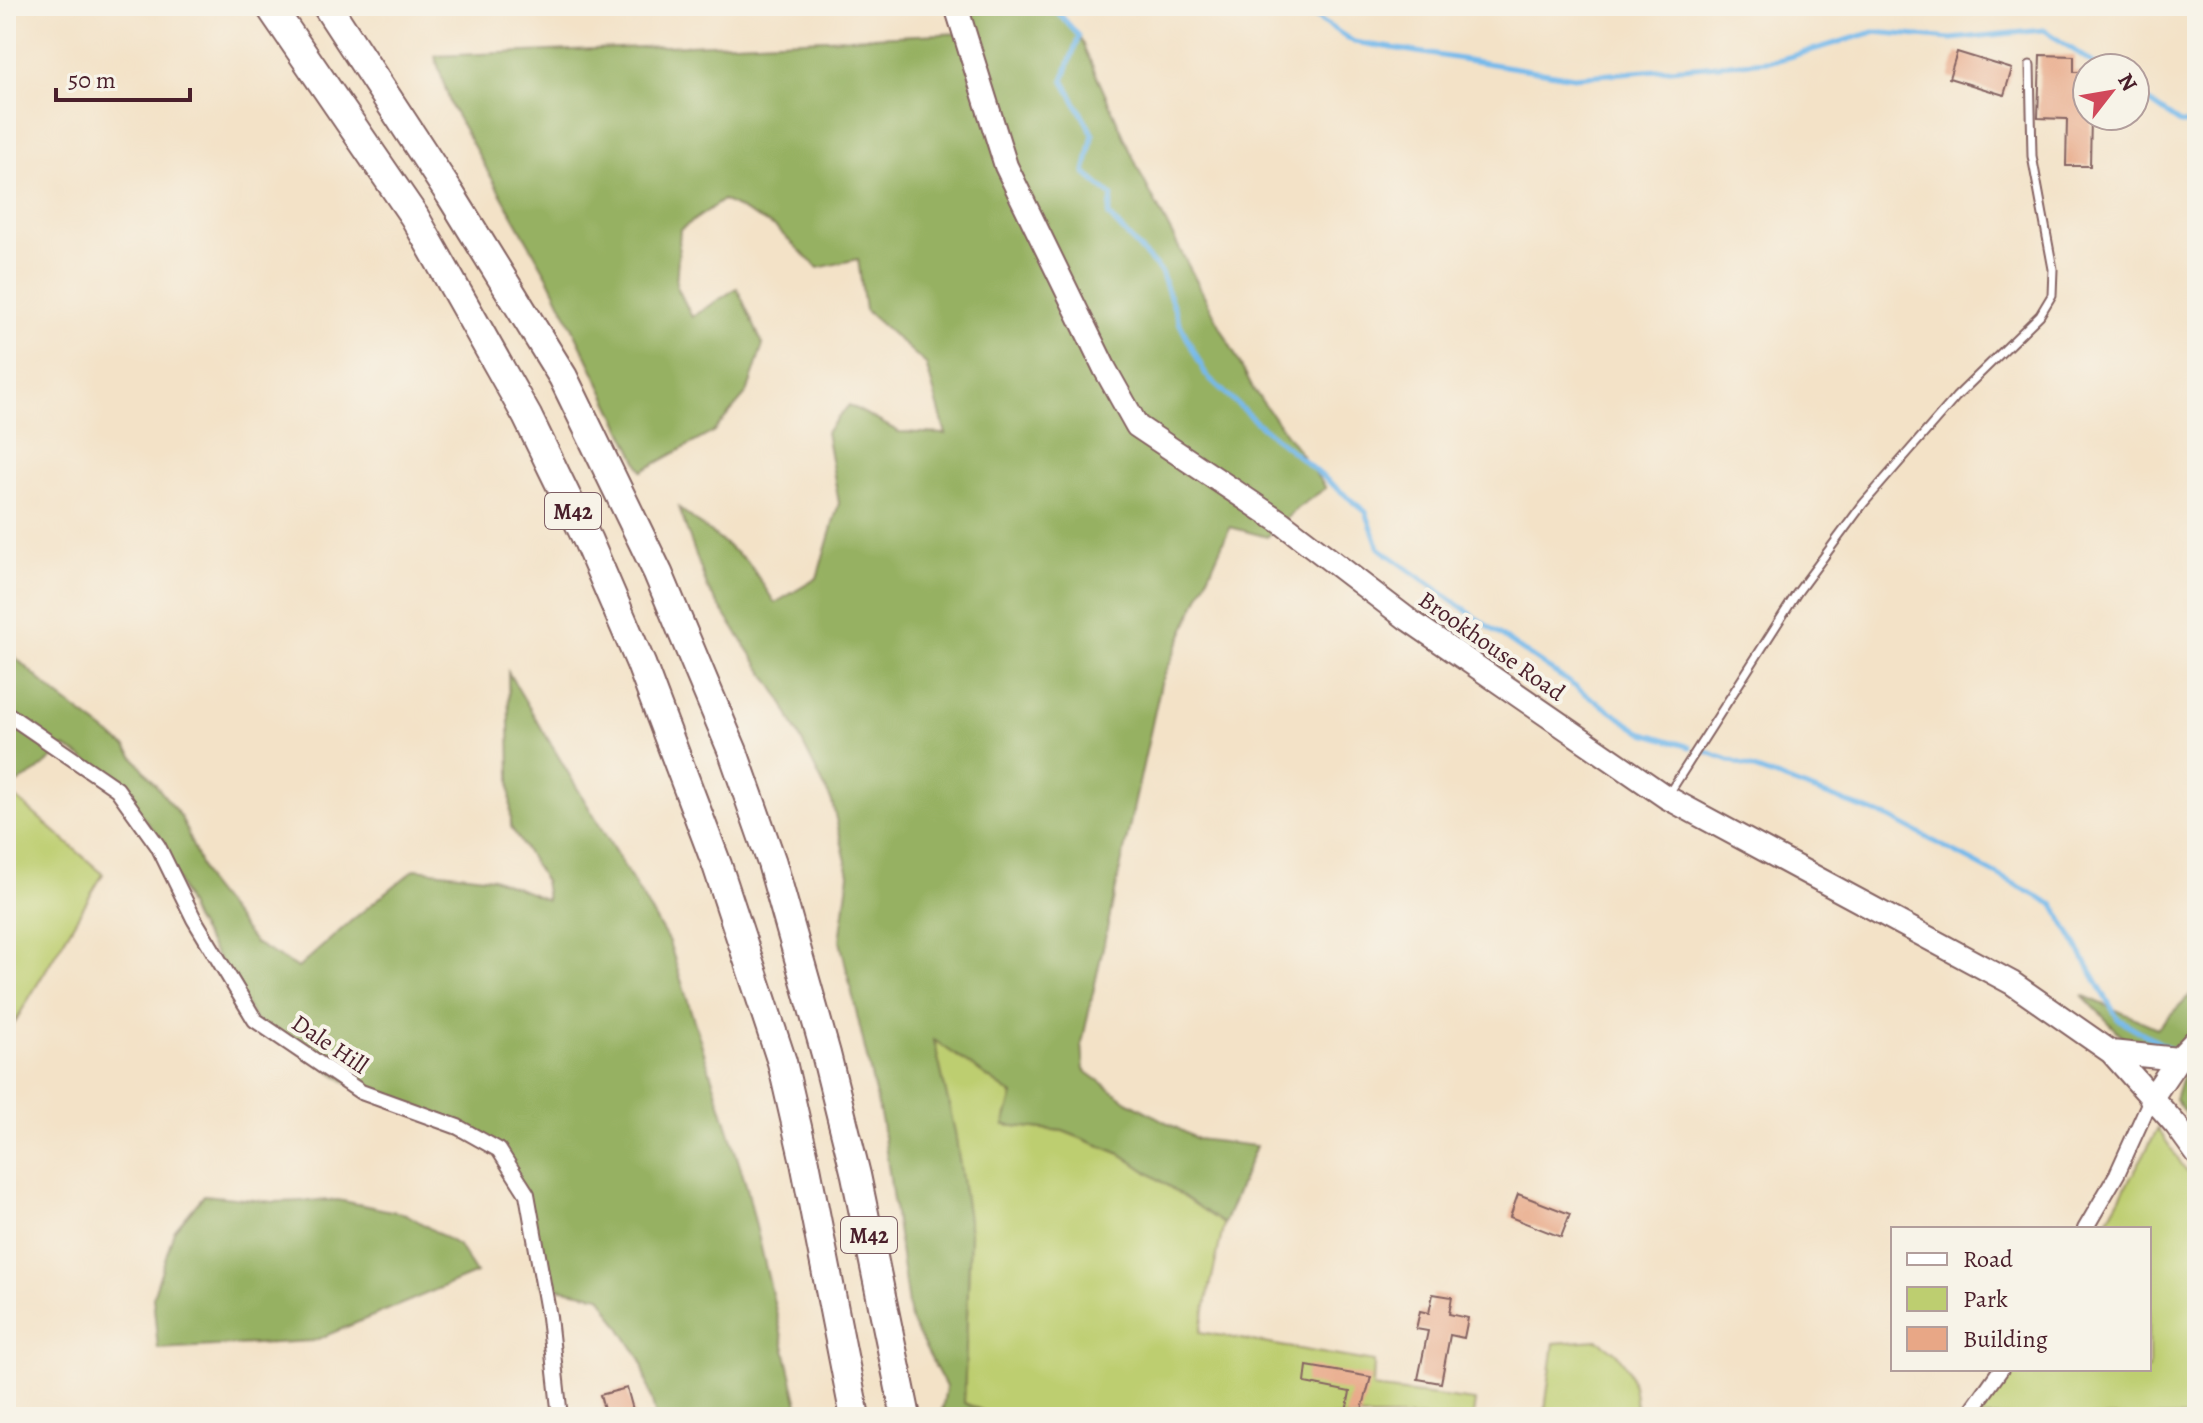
<svg xmlns="http://www.w3.org/2000/svg" width="2203" height="1423" font-family="Alegreya,serif">
  <style>
    .green { fill: #bdce70; stroke: #84764e; stroke-width: 2 }
    .forest { fill: #96b162; stroke: #706846; stroke-width: 2 }
    .lines { fill: none; stroke-linecap: round; stroke-linejoin: round }
    .stream { stroke: #74b9eb; stroke-width: 5 }
    .building { fill: #e8a786 }
    .lane-casing { stroke: #856362; stroke-width: 11 }
    .street-casing { stroke: #856362; stroke-width: 18 }
    .secondary-casing { stroke: #856362; stroke-width: 26 }
    .highway-casing { stroke: #856362; stroke-width: 32 }
    .lane { stroke: #fff; stroke-width: 7 }
    .street { stroke: #fff; stroke-width: 14 }
    .secondary { stroke: #fff; stroke-width: 22 }
    .highway { stroke: #fff; stroke-width: 28 }
    .labels { text-anchor: middle; stroke-width: 8; stroke-linejoin: round; paint-order: stroke }
    .shield { fill: #f7f3e8; stroke: #7e5f64; stroke-width: 2 }
    .shield-label { font-size: 22px; font-weight: bold; fill: #4a1f2b }
    .street-label { font-size: 24px; fill: #4a1f2b; stroke: #f7f3e8 }
  </style>
  <rect width="100%" height="100%" fill="#f7f3e8"/>
  <filter id="ink" filterUnits="userSpaceOnUse"><feTurbulence type="fractalNoise" baseFrequency=".0125" numOctaves="2"/><feDisplacementMap in="SourceGraphic" scale="16" xChannelSelector="R" yChannelSelector="G"/><feConvolveMatrix kernelMatrix="1 2 1 2 8 2 1 2 1" color-interpolation-filters="sRGB"/></filter>
  <filter id="wash" filterUnits="userSpaceOnUse"><feTurbulence type="fractalNoise" baseFrequency=".006" numOctaves="4" result="noise"/><feDisplacementMap in="SourceGraphic" scale="32" xChannelSelector="R" yChannelSelector="G"/><feGaussianBlur stdDeviation="1.8" result="paint"/><feColorMatrix in="noise" values="0 0 0 0 0 0 0 0 0 0 0 0 0 0 0 0 0 1.4 0 .05"/><feComposite in="paint" operator="in"/></filter>
  <g filter="url(#wash)">
    <rect width="100%" height="100%" fill="#f3e2c7"/>
    <path class="green" d="M6 789 103 874 6 1037Z
      M934 1039 1013 1095 1004 1125 1063 1131 1121 1154 1224 1224 1200 1332 1374 1362 1373 1388 1475 1401 1473 1417H997L964 1403 970 1233Z
      M2158 1129 2197 1187V1417H1979L2015 1369H2149V1229H2102Z
      M1598 1340C1633 1360 1633 1380 1637 1417H1544L1554 1343Z"/>
    <path class="forest" d="M956 6H1055L1079 36 1142 177 1253 389 1326 488 1297 508 1267 537 1230 527 1161 683 1082 1043 1084 1070 1127 1101 1197 1139 1256 1146 1224 1224 1121 1154 1063 1131 1004 1125 1013 1095 934 1040 955 1132 970 1233 964 1403 997 1417H941L946 1387 910 1319 882 1123 840 941 849 874 832 802 779 696 708 589 679 508 748 562 775 603 817 578 839 503 826 432 849 405 899 432 946 434 926 364 865 310 858 259 818 268 775 227 723 200 680 230 676 285 692 317 737 288 763 345 747 393 713 432 642 471 550 281 451 106 435 56 963 33Z
      M6 649 59 697 126 747 181 817 208 884 255 943 298 968 351 921 415 869 493 878 547 900 544 880 511 827 508 672 669 942 747 1188 801 1417H656L641 1360 600 1296 541 1285 527 1194 499 1150 361 1092 255 1020 194 919 159 837 108 774 65 747 36 772 6 789Z
      M2197 988V1130L2175 1099 2185 1067 2174 1057 2127 1041 2082 995 2157 1028Z
      M204 1195 274 1202 338 1200 406 1214 459 1246 476 1273 313 1341 158 1349 153 1297 174 1231Z"/>
    <g class="lines">
      <path class="stream" d="M1052 6 1079 36 1063 80 1093 134 1085 173 1112 196 1109 216 1161 272 1179 322 1206 375 1255 421 1366 512 1379 548 1503 637 1641 732 1690 747
        M1298 6 1354 42 1574 77 1778 60 1874 32 1951 39 2044 30 2100 68
        M2135 92 2180 123H2197
        M1707 752 1890 818 2054 905 2118 1019 2170 1049
        M2192 1064 2197 1067"/>
    </g>
    <g id="blocks">
      <path class="building" d="M1957 52 2012 69 2004 95 1949 78Z
        M2040 55 2074 56V72H2087V116H2091L2090 166H2066L2067 119 2038 118Z
        M1518 1194 1570 1214 1561 1237 1510 1217Z
        M1433 1294 1452 1297 1449 1314 1468 1318 1464 1338 1450 1335 1441 1383 1418 1379 1428 1331 1416 1329 1420 1311 1429 1313Z
        M1307 1366 1371 1377 1360 1417H1345L1350 1392 1305 1383Z
        M627 1388 635 1417H606L600 1395Z"/>
    </g>
  </g>
  <g filter="url(#ink)">
    <use href="#blocks" fill-opacity="0" stroke="#856362" stroke-width="2"/>
    <g class="lines">
      <g class="lane-casing">
        <path id="lane" d="M1668 795 1797 593 1863 504 1956 397 2040 315 2052 295 2053 269 2032 156 2030 65"/>
      </g>
      <g class="street-casing">
        <path id="street" d="M6 713 117 789 158 846 194 919 255 1020 361 1092 458 1127 499 1150 527 1194 549 1317 560 1417
          M2085 1229 2117 1174 2151 1099
          M1967 1417 2001 1369"/>
      </g>
      <g class="secondary-casing">
        <path id="secondary" d="M956 6 1006 166 1105 369 1137 426 1282 523 1406 618 1666 797 2012 983 2111 1052 2176 1125 2197 1154
          M2111 1052 2178 1059
          M2151 1099 2178 1059 2197 1039"/>
      </g>
      <g class="highway-casing">
        <path id="highway" d="M270 6 414 216 527 416 588 541 641 664 717 865 782 1062 805 1162 855 1417
          M327 6 450 194 563 377 658 573 733 752 772 863 826 1054 856 1175 906 1417"/>
      </g>
      <use href="#lane" class="lane"/>
      <use href="#street" class="street"/>
      <use href="#secondary" class="secondary"/>
      <use href="#highway" class="highway"/>
    </g>
  </g>
  <g class="labels">
    <g class="shield">
      <rect x="545" y="493" width="56" height="36" rx="6"/>
      <rect x="841" y="1217" width="56" height="36" rx="6"/>
    </g>
    <g class="shield-label">
      <text x="573" y="519">M42</text>
      <text x="869" y="1243">M42</text>
    </g>
    <g class="street-label">
      <text transform="translate(1492 646) rotate(35)" y="8">Brookhouse Road</text>
      <text transform="translate(330 1044) rotate(34)" y="8">Dale Hill</text>
    </g>
  </g>
  <rect width="2203" height="1423" fill="none" stroke="#f7f3e8" stroke-width="32"/>
  <rect x="1891" y="1227" width="260" height="144" fill="#f7f3e8" stroke="#b29e9c" stroke-width="2"/>
  <rect x="1907" y="1253" width="40" height="12" fill="#ffffff" stroke="#b29e9c" stroke-width="2"/>
  <text x="1963" y="1267" font-size="24" fill="#4a1f2b">Road</text>
  <rect x="1907" y="1287" width="40" height="24" fill="#bdce70" stroke="#b29e9c" stroke-width="2"/>
  <text x="1963" y="1307" font-size="24" fill="#4a1f2b">Park</text>
  <rect x="1907" y="1327" width="40" height="24" fill="#e8a786" stroke="#b29e9c" stroke-width="2"/>
  <text x="1963" y="1347" font-size="24" fill="#4a1f2b">Building</text>
  <g transform="translate(2111 92) rotate(59)"><circle r="38" fill="#f7f3e8" stroke="#b29e9c" stroke-width="2"/>
  <path d="M0-6L14 30L0 20L-14 30Z" fill="#d1495b"/>
  <text y="-12" font-size="22" font-weight="bold" text-anchor="middle" fill="#4a1f2b">N</text>
  </g>
  <path d="M56 88v12h134v-12" fill="none" stroke="#4a1f2b" stroke-width="4"/>
  <text x="68" y="88" font-size="24" fill="#4a1f2b" stroke="#f7f3e8" stroke-width="6" paint-order="stroke">50 m</text>
</svg>
